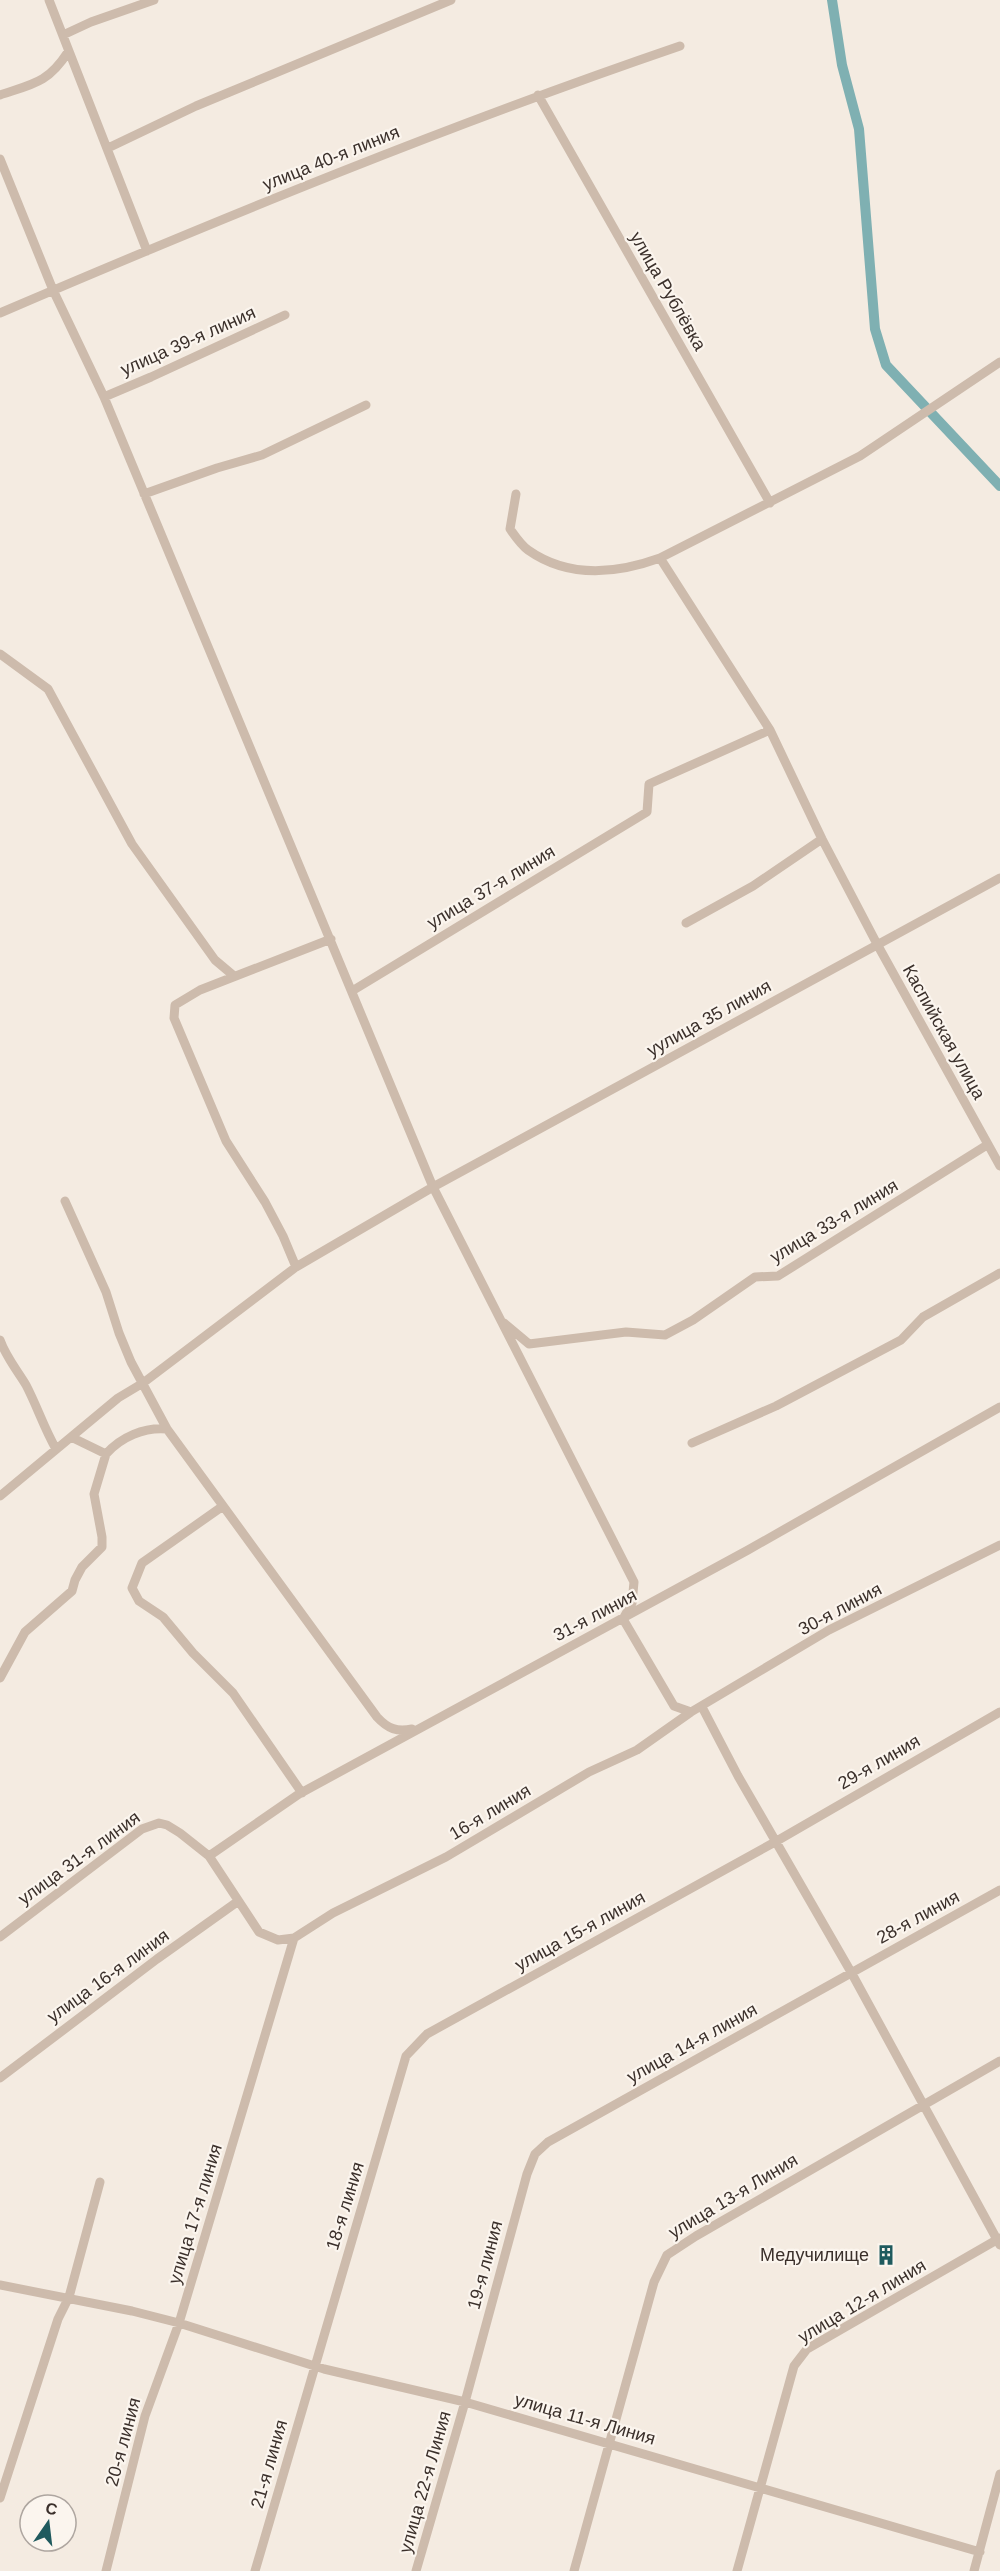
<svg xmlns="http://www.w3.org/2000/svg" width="1000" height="2571" font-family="Arial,sans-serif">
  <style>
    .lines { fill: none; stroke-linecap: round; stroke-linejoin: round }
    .canal { stroke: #7fb0b2; stroke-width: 10 }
    .minor { stroke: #cdbbac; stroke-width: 9 }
    .labels { text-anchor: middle; stroke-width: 4.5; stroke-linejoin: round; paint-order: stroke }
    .street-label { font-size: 18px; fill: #3b302b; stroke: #fbf5ee }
    .poi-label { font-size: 18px; fill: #3b302b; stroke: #fbf5ee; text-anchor: end }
  </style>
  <rect width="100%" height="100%" fill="#f4ebe1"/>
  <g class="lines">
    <path class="canal" d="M832 0 842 65 859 129 875 329 886 365 1000 486"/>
    <path class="minor" d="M49 0 147 251
      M63 35 91 22 154 0
      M0 95C33 84 48 83 68 52
      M538 95 770 503
      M108 148 196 106 451 0
      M0 159 53 290 104 397 433 1187 1000 878
      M0 313C224 217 449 125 680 46
      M1000 362 860 456 660 558 770 730 822 839 877 944 1000 1166
      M104 397 151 377 285 315
      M144 494 217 468 262 455 366 405
      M516 494 510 529C515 536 521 545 528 550 569 579 616 574 660 558
      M0 654 48 689 132 844 215 960 234 976
      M686 923 753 886 822 839
      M352 991 647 812 649 784 770 730
      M65 1201 106 1292 119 1333 131 1362 167 1429
      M296 1267 283 1236 265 1202 226 1141 174 1018 175 1005 200 990 331 939
      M504 1323 529 1344 626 1332 665 1335 693 1320 755 1277 778 1276 987 1145
      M0 1340C6 1357 17 1370 26 1385 37 1406 44 1428 56 1449
      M692 1443 776 1406 901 1340 923 1317 1000 1273
      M106 1454C121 1437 144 1427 167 1429L377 1717C388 1729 397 1732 412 1729
      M0 1496 118 1398 143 1383 296 1267 433 1187 634 1582 632 1603 623 1619 674 1706 691 1712
      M223 1506 142 1563 132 1588 139 1601 163 1617 193 1653 233 1693 302 1793
      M0 1678 25 1632 72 1591 75 1580 82 1567 102 1547V1537L94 1494 106 1454 71 1437
      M702 1707 738 1776 851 1972 1000 2245
      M209 1856 299 1794 748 1550 1000 1407
      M0 1937 142 1829 159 1823 167 1825 180 1833 209 1856 259 1932 278 1940 294 1938 333 1913 446 1857 589 1772 637 1750 691 1712 829 1630 1000 1545
      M0 2078 157 1959 237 1902
      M0 2285 132 2311 179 2323 324 2369 465 2402 980 2552
      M0 2498 58 2319 69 2297 100 2182
      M106 2571 145 2416 179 2323 294 1938
      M255 2571 406 2056 427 2034 775 1842 1000 1712
      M416 2571 465 2402 527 2174 535 2154 548 2142 1000 1890
      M574 2571 654 2282 667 2255 696 2236 1000 2061
      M737 2571 794 2366 807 2349 1000 2238
      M974 2571 1000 2474"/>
  </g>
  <defs>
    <g id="building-bare" transform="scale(1.62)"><path d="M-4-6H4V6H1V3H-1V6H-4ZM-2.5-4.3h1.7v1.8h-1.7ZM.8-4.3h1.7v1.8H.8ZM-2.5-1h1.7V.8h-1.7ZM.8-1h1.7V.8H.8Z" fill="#1f5a5e" stroke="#fbf5ee" stroke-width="2.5" paint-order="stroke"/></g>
  </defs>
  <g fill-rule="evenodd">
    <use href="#building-bare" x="886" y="2255"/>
  </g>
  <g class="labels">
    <g class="street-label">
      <text transform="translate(331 158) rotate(-22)" y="6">улица 40-я линия</text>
      <text transform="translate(668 291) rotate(60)" y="6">улица Рублёвка</text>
      <text transform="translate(188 341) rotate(-24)" y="6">улица 39-я линия</text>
      <text transform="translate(491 887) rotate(-31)" y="6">улица 37-я линия</text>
      <text transform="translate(709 1018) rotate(-29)" y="6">уулица 35 линия</text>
      <text transform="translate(944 1032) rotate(61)" y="6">Каспийская улица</text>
      <text transform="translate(834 1221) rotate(-31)" y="6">улица 33-я линия</text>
      <text transform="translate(840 1609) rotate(-28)" y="6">30-я линия</text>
      <text transform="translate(595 1615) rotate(-28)" y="6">31-я линия</text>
      <text transform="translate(879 1762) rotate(-30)" y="6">29-я линия</text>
      <text transform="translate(490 1812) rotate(-31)" y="6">16-я линия</text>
      <text transform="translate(79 1858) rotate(-36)" y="6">улица 31-я линия</text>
      <text transform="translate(918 1917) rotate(-29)" y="6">28-я линия</text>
      <text transform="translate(580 1931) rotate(-29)" y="6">улица 15-я линия</text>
      <text transform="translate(108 1976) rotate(-36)" y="6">улица 16-я линия</text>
      <text transform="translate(692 2043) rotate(-29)" y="6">улица 14-я линия</text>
      <text transform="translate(733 2196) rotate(-31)" y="6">улица 13-я Линия</text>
      <text transform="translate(345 2206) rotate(-73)" y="6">18-я линия</text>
      <text transform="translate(195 2214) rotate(-73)" y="6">улица 17-я линия</text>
      <text transform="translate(485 2265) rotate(-75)" y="6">19-я линия</text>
      <text transform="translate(862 2301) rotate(-31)" y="6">улица 12-я линия</text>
      <text transform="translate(585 2419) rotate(16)" y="6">улица 11-я Линия</text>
      <text transform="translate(123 2442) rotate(-75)" y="6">20-я линия</text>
      <text transform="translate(269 2464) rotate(-74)" y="6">21-я линия</text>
      <text transform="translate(425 2482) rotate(-74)" y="6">улица 22-я Линия</text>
    </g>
    <g class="poi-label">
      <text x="869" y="2261">Медучилище</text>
    </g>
  </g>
  <g transform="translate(48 2523) rotate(14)"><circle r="28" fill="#fbf5ee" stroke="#aea6a0" stroke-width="1.5"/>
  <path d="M0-4.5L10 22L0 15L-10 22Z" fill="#1f5a5e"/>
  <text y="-9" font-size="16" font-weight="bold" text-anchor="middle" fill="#3b302b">С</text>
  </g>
</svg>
